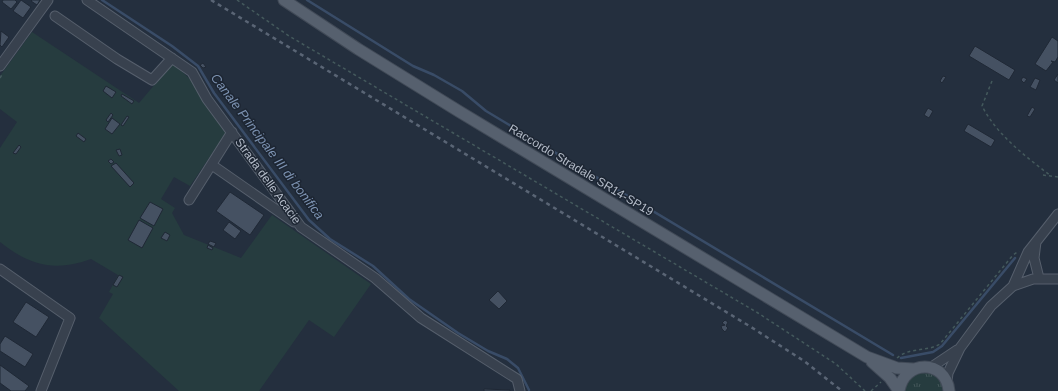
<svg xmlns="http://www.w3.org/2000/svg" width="1058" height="391" font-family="Arial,sans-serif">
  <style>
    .grass { fill: url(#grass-tufts) }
    .green { fill: #263c3f }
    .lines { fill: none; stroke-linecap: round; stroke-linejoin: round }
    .stream { stroke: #394c67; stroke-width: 2.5 }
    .building { fill: #455162; stroke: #1f2835 }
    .minor-casing { stroke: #565f6c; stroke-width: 11 }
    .major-casing { stroke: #414a57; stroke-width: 13 }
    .path { stroke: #44595c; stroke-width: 1.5; stroke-dasharray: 3 3; stroke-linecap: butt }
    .minor { stroke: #38414e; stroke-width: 9 }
    .major { stroke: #56606e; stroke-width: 11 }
    .rail { stroke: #5a6575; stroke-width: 2.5; stroke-dasharray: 4 4; stroke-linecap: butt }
    .labels { text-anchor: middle; stroke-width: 3; stroke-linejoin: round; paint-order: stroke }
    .street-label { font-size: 12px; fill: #b4bcc9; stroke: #1d2633 }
    .water-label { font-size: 13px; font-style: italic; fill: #7c92b1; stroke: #1d2633 }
  </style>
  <defs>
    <pattern id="grass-tufts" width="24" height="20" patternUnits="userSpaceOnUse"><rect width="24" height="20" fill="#263c3f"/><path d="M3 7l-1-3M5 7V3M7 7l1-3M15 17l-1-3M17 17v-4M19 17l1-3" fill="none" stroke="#435659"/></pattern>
  </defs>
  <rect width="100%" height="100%" fill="#242f3e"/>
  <path class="grass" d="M919 371C934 373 941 375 944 391H903L907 379Z"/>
  <path class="green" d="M32 32 139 103 173 63 191 80 207 107 226 133 190 186 174 177 161 199 175 208 172 213 184 235 241 258 272 215 371 284 334 337 309 320 259 391H179L99 318 113 294 109 292 118 275 91 259C55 272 30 266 0 242V148L17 122 0 109V76Z"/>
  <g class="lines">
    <path class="stream" d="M102 0 172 46 198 66 214 93 309 220 330 239 373 266 409 299 458 333 488 351 507 359 518 368 529 390
      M307 0 413 66 434 75 462 91 486 111 893 355
      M901 358 933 352 942 346 1015 258"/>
  </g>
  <path class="building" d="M3 0H15L17 2 11 9 2 2Z
    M21 0 31 7 23 18 13 11Z
    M32 0H40L37 5 31 1Z
    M1 31 9 37 2 47 0 45Z
    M1052 37 1058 41V57L1055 62 1051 61 1053 62 1046 71 1035 64Z
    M975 46 1015 70 1009 80 969 56Z
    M203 63 206 67 203 68 200 65Z
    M1058 74V83L1054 80Z
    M943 76 946 77 942 83 940 81Z
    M1023 77 1027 79 1024 83 1021 80Z
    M1035 78 1040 80 1036 90 1030 87Z
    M106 86 116 92 112 98 103 91Z
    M122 94 134 101 132 104 121 96Z
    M1032 107 1035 109 1030 117 1027 116Z
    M928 108 933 111 929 118 924 115Z
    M111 113 113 115 108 122 106 120Z
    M127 116 129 117 123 126 121 125Z
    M112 118 120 124 112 134 105 129Z
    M246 121 249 125 246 127 243 123Z
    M968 124 995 140 991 147 964 131Z
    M78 133 86 139 84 142 76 136Z
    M19 145 21 147 16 154 13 153Z
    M120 149 122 155 119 156 116 150Z
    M111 159 114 162 111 164 108 161Z
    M116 163 134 183 130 187 111 166Z
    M230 192 264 215 250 235 216 211Z
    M150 202 163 209 154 226 140 218Z
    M139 220 153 228 142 248 128 240Z
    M229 222 241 231 235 239 223 230Z
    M165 232 170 235 167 241 161 238Z
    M210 241 216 243 214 247 208 244Z
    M208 245 213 248 212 250 207 248Z
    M119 275 123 277 117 287 113 285Z
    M498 291 507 301 499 309 489 300Z
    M26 302 49 317 36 337 13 322Z
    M725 320 728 322 726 326 728 328 725 332 722 329 721 326 725 325 722 323Z
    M5 336 33 354 25 367 0 351V344Z
    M0 365 29 386 25 391H11L0 383Z
    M484 389 510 390V391H484Z"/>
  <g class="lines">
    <g class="minor-casing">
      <path id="minor" d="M87 0 192 72 207 99 301 227 375 278 421 318 517 379 520 391
        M55 16 117 59 152 80 172 58
        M0 66 48 0
        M212 165 294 222
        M189 200 232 132
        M1036 242 1034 258 1039 278
        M0 269 70 318 41 391
        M1013 286 1033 279H1058
        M930 368 957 350
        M947 382 948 373 960 348 991 306 1013 286 1028 252 1058 214"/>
    </g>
    <g class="major-casing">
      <path id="major" d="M284 0 358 49 460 112 867 357 897 368 914 369
        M872 362 890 378 899 391
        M899 391C904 359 946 359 949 391"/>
    </g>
    <path class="path" d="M237 0 289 36 758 313 836 364 865 391
      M0 78 3 73
      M992 81 982 106C997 135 1025 156 1051 176
      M1043 175 1058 177
      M897 358C909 347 927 352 940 344L1013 255 1019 251
      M871 391 881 382"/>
    <use href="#minor" class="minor"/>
    <use href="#major" class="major"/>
    <path class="rail" d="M211 0 751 327 804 361 842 391"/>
  </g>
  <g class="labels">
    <g class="street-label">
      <text transform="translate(581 170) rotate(31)" y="4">Raccordo Stradale SR14-SP19</text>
      <text transform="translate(268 181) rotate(54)" y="4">Strada delle Acacie</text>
    </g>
    <g class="water-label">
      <text transform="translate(268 146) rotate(53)" y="5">Canale Principale III di bonifica</text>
    </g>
  </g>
</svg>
